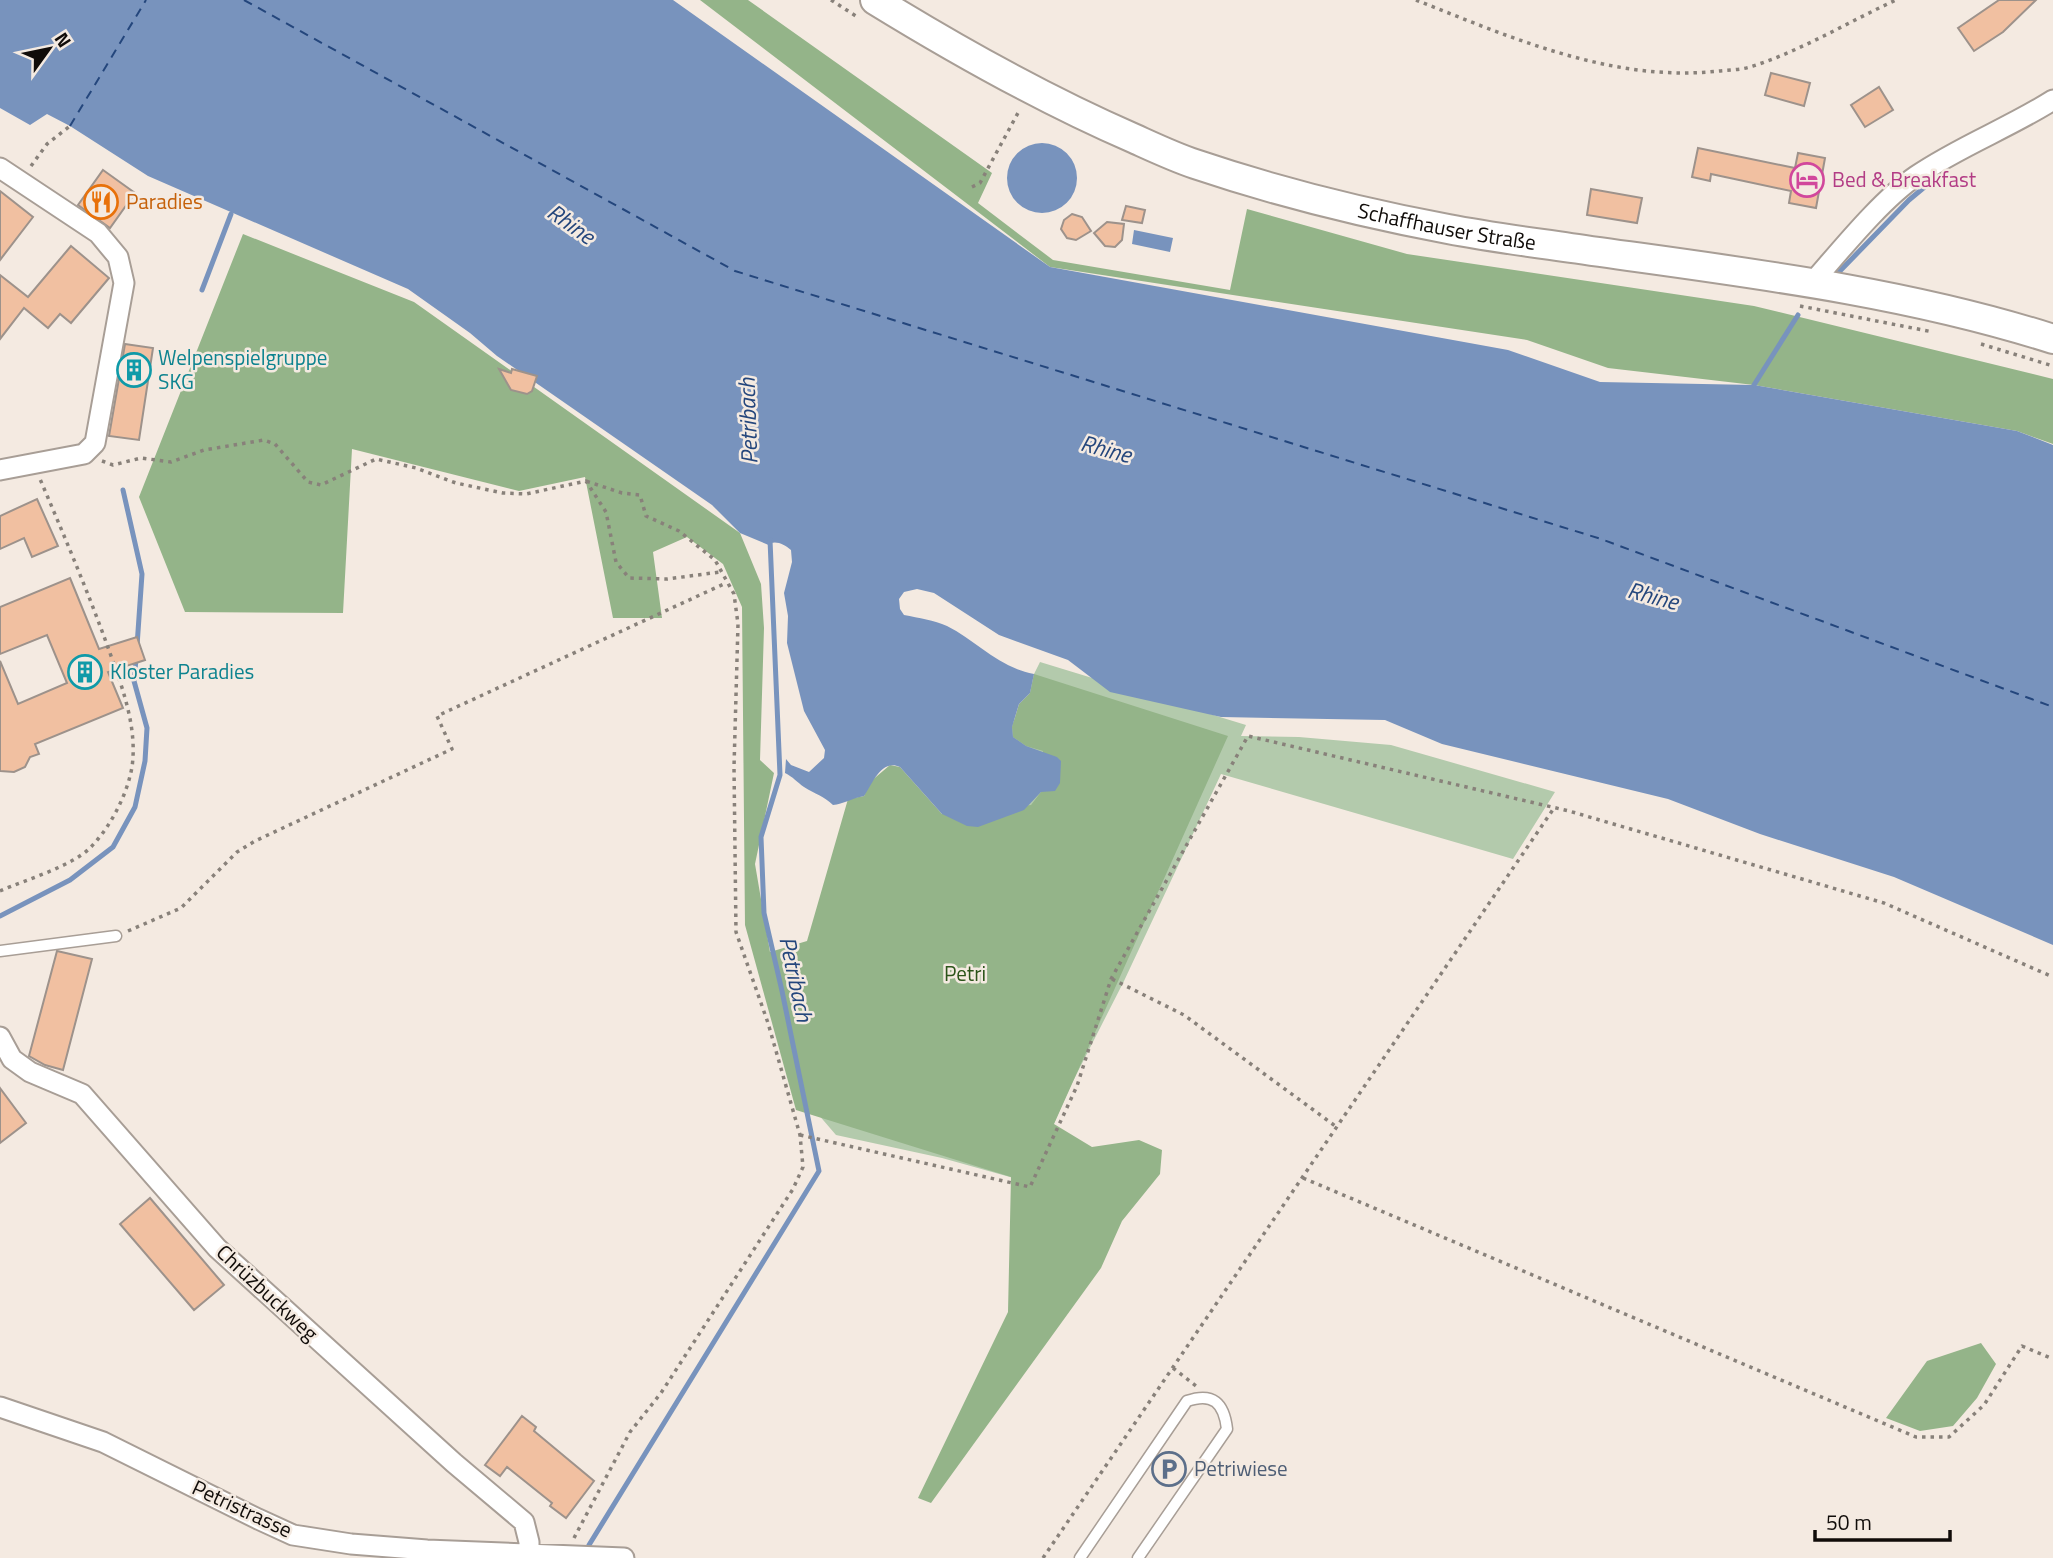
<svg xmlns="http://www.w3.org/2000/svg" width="2053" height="1558" font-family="'Titillium Web',sans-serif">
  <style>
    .green { fill: #b3caac }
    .forest { fill: #94b489 }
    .water { fill: #7893bd }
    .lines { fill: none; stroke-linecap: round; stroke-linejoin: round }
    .stream { stroke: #7893bd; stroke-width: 5 }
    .ferry { stroke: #24467c; stroke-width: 2; stroke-dasharray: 9 7; stroke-linecap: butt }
    .building { fill: #f1c0a1; stroke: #9d928b; stroke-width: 2 }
    .service-casing { stroke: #a89e96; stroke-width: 13 }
    .minor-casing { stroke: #a89e96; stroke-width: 23 }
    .secondary-casing { stroke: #a89e96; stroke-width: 32 }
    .path { stroke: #88817a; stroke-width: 3.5; stroke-dasharray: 3.5 5; stroke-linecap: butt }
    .service { stroke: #fff; stroke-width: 10 }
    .minor { stroke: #fff; stroke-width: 19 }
    .secondary { stroke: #fff; stroke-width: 28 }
    .labels { text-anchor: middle; stroke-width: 5; stroke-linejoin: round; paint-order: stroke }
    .hotel-label { font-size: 21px; fill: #b23c85; stroke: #f4eae1; text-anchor: start }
    .food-label { font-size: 21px; fill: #c56008; stroke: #f4eae1; text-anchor: start }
    .street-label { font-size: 21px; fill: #100c09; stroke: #f4eae1 }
    .culture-label { font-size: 21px; fill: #0d838f; stroke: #f4eae1; text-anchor: start }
    .park-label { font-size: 21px; fill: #2b5419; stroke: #f4eae1 }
    .service-label { font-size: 21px; fill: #4e5e75; stroke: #f4eae1; text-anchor: start }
    .water-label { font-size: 23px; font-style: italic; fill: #24467c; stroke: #f4eae1 }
  </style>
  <rect width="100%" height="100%" fill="#f4eae1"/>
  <path class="green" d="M1040 662 1246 725 1241 736 1299 737 1391 745 1555 792 1513 859 1221 774 1124 981 1071 1085 1028 1182 942 1158 836 1135 799 1092 1030 693 1034 674Z"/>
  <path class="forest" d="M700 0H748L992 173 978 203 1053 260 1230 290 1247 209 1407 254 1754 306 2053 379V444L2017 431 1754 385 1608 368 1527 340 1050 267Z
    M243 234 414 302 740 533 761 584 764 628 760 760 774 773 755 864 770 952 807 941 848 799 864 796 870 782 890 765 900 767 942 814 1031 805 1041 792 1043 751 1026 746 1013 737 1012 727 1019 704 1030 693 1034 674 1228 736 1054 1124 1092 1147 1139 1140 1162 1150 1160 1174 1122 1221 1101 1268 931 1503 918 1498 1008 1312 1011 1177 796 1110 745 925 742 607 723 564 687 537 653 552 662 618H613L585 477 519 491 352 449 343 613 185 612 139 497Z
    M1981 1343 1996 1364 1977 1398 1953 1426 1920 1431 1886 1418 1927 1361Z"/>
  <path class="water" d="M0 0H673L1050 267 1508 350 1600 382 1754 385 2017 431 2053 445V945L1894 877 1760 834 1668 799 1442 744 1385 720 1221 717 1110 692 1068 660 999 635 934 593 917 589 904 592 899 599 900 609 904 615C919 618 934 620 947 626 977 641 999 668 1034 674L1030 693 1019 704 1012 727 1013 737 1026 746 1057 757 1061 761 1060 783 1055 791 1041 792 1024 810 978 827 967 826 942 814 900 767C881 758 872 785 864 796 853 798 843 804 833 805 824 796 815 794 804 787 797 782 793 777 785 773L786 759 791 765 809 772 824 758 825 750 804 711 787 643 788 616 784 593 792 562 791 550C785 545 778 541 771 543V546L740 533 712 505 497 356 470 333 408 289 148 176 70 126 47 114 30 125 0 108Z
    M1007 178a35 35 0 1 1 70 0a35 35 0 1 1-70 0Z
    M1134 230 1173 238 1170 252 1132 244Z"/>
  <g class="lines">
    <path class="stream" d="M1838 273 1909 200 1939 175
      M202 290 231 214
      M1754 385 1798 315
      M123 490 142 574 137 646
      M0 916 70 880 113 847 135 807 145 761 147 728 134 681 136 659
      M589 1545 819 1171 782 991 764 913 761 837 780 775 770 540"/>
    <path class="ferry" d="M244 0 735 271 1601 539 2053 707
      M70 126 146 0"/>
  </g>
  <path class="building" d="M1999 0H2036L2003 32 1974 51 1958 28Z
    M1771 73 1810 83 1804 106 1765 95Z
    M1879 87 1893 110 1865 127 1851 105Z
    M1698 148 1795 168 1798 153 1825 158 1816 208 1789 203 1791 191 1711 174 1710 181 1692 177Z
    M103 170 135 193 110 228 78 205Z
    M1591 189 1642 198 1637 223 1587 215Z
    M0 191 33 217 0 260Z
    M1126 206 1145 210 1142 223 1122 220Z
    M1072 214 1082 217 1091 231 1076 240 1067 238 1061 229 1064 220Z
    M1107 222 1124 224 1122 240 1115 247 1105 246 1094 233Z
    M71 246 109 278 71 323 60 314 48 328 24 308 0 339V275L28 297Z
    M125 344 153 348 139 440 109 436Z
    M499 369 511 373 512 369 537 376 532 391 527 394 511 390Z
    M37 499 58 546 32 557 24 538 0 549V516Z
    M70 578 99 649 137 637 145 660 108 672 123 708 35 744 39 754 30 757 25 767 14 772 0 771V661L18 704 67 683 47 635 0 654V607Z
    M57 951 92 959 63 1070 45 1065 29 1056Z
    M0 1088 26 1123 0 1143Z
    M150 1198 224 1285 194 1310 120 1224Z
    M522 1416 536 1427 534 1431 594 1481 566 1518 550 1506 552 1503 507 1467 500 1476 485 1465Z"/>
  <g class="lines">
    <g class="service-casing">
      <path id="service" d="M0 951 116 936
        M1080 1558 1187 1401C1213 1392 1224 1403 1227 1429L1138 1558"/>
    </g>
    <g class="minor-casing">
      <path id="minor" d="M0 168 98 233 118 257 124 283 95 443 84 454 0 470
        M1811 284C1841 250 1880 201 1916 176 1960 146 2009 128 2053 100
        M0 1037 12 1059 30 1072 82 1094 217 1248 454 1463 524 1522 529 1542V1553
        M0 1407 103 1442 258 1519 293 1535 351 1544 427 1550 624 1558"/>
    </g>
    <g class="secondary-casing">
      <g id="secondary">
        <path id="s1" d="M875 0C958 51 1043 99 1133 138 1153 147 1174 157 1195 164 1278 192 1363 213 1448 229 1489 237 1530 242 1571 248 1732 271 1897 289 2053 339"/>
      </g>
    </g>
    <path class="path" d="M831 0 859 18
      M1416 0C1512 38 1614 83 1719 71 1729 70 1740 70 1750 67 1801 51 1848 22 1896 0
      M31 166 47 144 70 126
      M972 187 980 183 1019 111
      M1800 306 1933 332
      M1981 344 2053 366
      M102 461 113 465 141 458 171 462 204 450 264 440 275 444 308 482 321 485 376 459 416 468 456 483 503 493 526 494 586 481 606 512 616 562 629 578 667 579 720 572
      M0 891C27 879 71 867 91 847 111 826 127 795 132 767 138 725 120 681 106 642 86 587 63 533 40 479
      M128 931 181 908 237 852 255 841 452 749 437 716 726 583
      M1112 979 1184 1015 1338 1128
      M800 1135 1030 1187 1077 1086 1111 979 1248 736 1569 811 1884 903 2053 977
      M1303 1178 1916 1437H1949L1984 1405 2022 1346 2053 1359
      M1173 1368 1196 1386
      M574 1538 630 1432 661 1393 793 1189 803 1167 800 1135 768 1023 736 932 734 767 738 624 734 594 715 560 679 531 646 516 640 495 622 493 586 481
      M1043 1558 1554 808"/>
    <use href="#service" class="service"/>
    <use href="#minor" class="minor"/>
    <use href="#secondary" class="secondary"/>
  </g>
  <defs>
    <g id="hotel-ring" transform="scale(1.75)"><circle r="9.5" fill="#f4eae1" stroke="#d1479c" stroke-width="1.5"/><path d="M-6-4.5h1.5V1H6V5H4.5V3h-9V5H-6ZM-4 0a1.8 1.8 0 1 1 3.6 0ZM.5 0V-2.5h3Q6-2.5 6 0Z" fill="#d1479c"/></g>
    <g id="restaurant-ring" transform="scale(1.75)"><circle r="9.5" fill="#f4eae1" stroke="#e8710a" stroke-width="1.5"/><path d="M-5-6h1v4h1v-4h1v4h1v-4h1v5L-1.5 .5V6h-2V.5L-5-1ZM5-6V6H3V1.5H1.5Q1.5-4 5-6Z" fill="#e8710a"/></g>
    <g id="building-ring" transform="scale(1.75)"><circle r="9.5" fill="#f4eae1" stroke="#0f9aa8" stroke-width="1.5"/><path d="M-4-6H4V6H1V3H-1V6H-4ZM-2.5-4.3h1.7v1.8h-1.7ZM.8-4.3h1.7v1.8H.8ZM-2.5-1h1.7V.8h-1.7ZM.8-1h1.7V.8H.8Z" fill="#0f9aa8"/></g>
    <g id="parking-ring" transform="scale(1.75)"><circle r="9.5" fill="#f4eae1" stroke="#5c6f8a" stroke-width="1.5"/><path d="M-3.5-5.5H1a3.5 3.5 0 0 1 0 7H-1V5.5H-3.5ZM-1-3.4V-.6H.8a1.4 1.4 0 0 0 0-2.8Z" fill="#5c6f8a"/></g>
  </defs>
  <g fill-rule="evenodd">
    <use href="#hotel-ring" x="1807" y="180"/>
    <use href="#restaurant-ring" x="101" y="202"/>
    <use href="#building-ring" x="134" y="370"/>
    <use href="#building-ring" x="85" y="672"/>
    <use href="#parking-ring" x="1169" y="1469"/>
  </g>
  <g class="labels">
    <g class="hotel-label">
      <text x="1832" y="187">Bed &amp; Breakfast</text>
    </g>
    <g class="food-label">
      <text x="126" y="209">Paradies</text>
    </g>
    <g class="street-label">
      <text dy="7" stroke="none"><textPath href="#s1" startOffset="620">Schaffhauser Straße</textPath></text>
      <text transform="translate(267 1293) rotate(43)" y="7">Chrüzbuckweg</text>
      <text transform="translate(242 1509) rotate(25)" y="7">Petristrasse</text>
    </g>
    <g class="culture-label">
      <text x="158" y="365">Welpenspielgruppe<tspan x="158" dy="24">SKG</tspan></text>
      <text x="110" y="679">Kloster Paradies</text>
    </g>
    <g class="park-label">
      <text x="965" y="981">Petri</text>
    </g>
    <g class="service-label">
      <text x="1194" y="1476">Petriwiese</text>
    </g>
    <g class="water-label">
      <text transform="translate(571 224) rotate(35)" y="8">Rhine</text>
      <text transform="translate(748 421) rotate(-92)" y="8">Petribach</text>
      <text transform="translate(1106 449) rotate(15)" y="8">Rhine</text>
      <text transform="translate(1653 596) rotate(15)" y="8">Rhine</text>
      <text transform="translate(796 979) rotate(78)" y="8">Petribach</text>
    </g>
  </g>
  <g transform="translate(49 49) rotate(57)" stroke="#f4eae1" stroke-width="5" paint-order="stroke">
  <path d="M0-5L12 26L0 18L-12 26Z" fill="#100c09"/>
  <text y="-10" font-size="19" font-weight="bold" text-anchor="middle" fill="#100c09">N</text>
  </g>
  <path d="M1815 1530v10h135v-10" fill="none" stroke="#100c09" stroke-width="3.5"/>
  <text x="1826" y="1530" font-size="21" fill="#100c09" stroke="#f4eae1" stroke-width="5" paint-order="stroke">50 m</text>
</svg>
